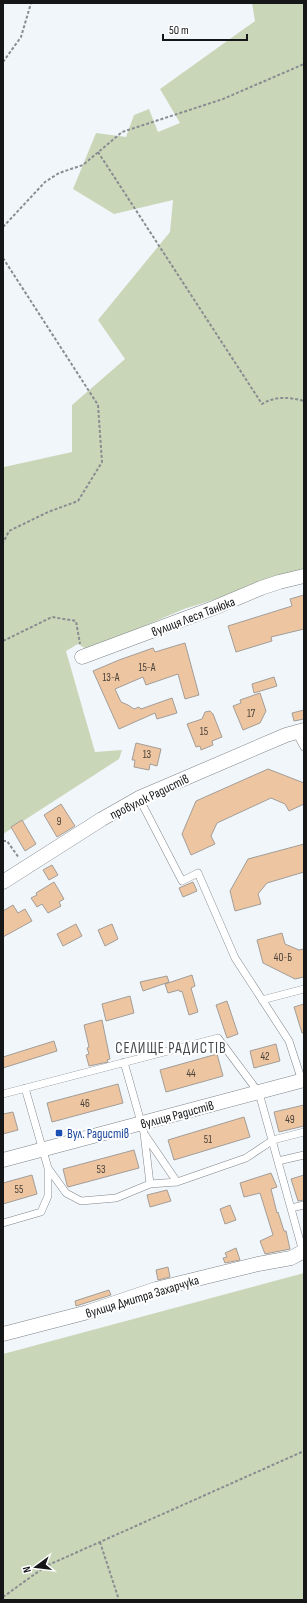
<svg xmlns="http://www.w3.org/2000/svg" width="307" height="1603" font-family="'Sofia Sans Condensed',sans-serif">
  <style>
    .green { fill: #c9d7b8 }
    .building { fill: #eec5a1; stroke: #a29d98 }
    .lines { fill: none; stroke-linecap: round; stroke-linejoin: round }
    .lane-casing { stroke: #7f8489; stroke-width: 8 }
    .street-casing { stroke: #7f8489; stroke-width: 15 }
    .path { stroke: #898c90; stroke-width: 2; stroke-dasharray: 3 2; stroke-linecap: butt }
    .lane { stroke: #fff; stroke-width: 7 }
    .street { stroke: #fff; stroke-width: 14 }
    .transit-dot { fill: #1a4fb4; stroke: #fff; stroke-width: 1.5 }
    .labels { text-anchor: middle; stroke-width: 4; stroke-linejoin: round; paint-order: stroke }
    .number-label { font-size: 11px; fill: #4a423a }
    .street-label { font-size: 13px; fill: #141618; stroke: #fff }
    .transit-label { font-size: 13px; fill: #164399; stroke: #fff; text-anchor: start }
    .quarter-label { font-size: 15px; letter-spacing: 1px; fill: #43484c; stroke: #fff }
  </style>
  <rect width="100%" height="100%" fill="#f1f6fb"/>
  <path class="green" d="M252 3H304V571L184 609 88 650 78 644 66 651 95 752 122 750 119 759 3 834V470L4 467 72 452V405L125 359 98 320 170 232 173 200 114 214 73 189 96 133 126 137 134 115 149 109 158 132 180 123 160 89 255 21Z
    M304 1273V1600H3V1354Z"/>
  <path class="building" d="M304 595V629L271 637 272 641 236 652 228 626 292 606 290 599Z
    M185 643 199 695 185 699 178 674 146 685 143 677 115 689 121 702 128 705 134 709 139 707 141 709 172 698 177 713 157 719 155 713 119 729 93 671 119 660 153 648 155 652Z
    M274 677 277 686 254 693 252 684Z
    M260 693 266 711 260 723 243 730 233 706 241 703 240 700Z
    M304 710V719L294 721 292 713Z
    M210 711 213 714 222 737 212 741 213 745 201 750 200 746 196 747 187 724 202 719 205 712Z
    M136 743 161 749 157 766 150 764 149 770 134 767 135 760H132Z
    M268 769 304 783V804L289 811 285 804 271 798 217 823 211 836 215 844 191 855 182 834 196 801Z
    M61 804 75 826 57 837 44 815Z
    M22 820 36 844 25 851 11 827Z
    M304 844V872L267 883 258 894 261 904 235 911 230 891 248 859Z
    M52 865 58 875 49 880 43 870Z
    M54 882 64 899 59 902 61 906 48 913 42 904 37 907 31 898 37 895 36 893Z
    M193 882 197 891 183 897 179 888Z
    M13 905 18 913 25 909 32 921 3 937V911Z
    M76 924 82 936 63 946 57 934Z
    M112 924 118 939 105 946 98 930Z
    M282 933 285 944 299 950 304 949V977L295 979 263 963 257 940Z
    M192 975 195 986 191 988 198 1012 189 1015 182 991 180 992 179 990 168 993 165 984Z
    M167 976 169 982 143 991 140 982Z
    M130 996 134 1013 106 1021 102 1004Z
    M227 1001 238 1034 227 1038 216 1005Z
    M304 1004V1033H302L294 1007Z
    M102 1020 110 1059 107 1060 108 1062 89 1066 86 1055 89 1054 87 1048 89 1047 84 1025Z
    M54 1041 57 1051 3 1068V1057Z
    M276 1044 280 1061 254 1068 250 1051Z
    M217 1054 223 1076 166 1092 160 1070Z
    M118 1084 123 1103 52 1122 47 1103Z
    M304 1105V1126L279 1132 274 1112Z
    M13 1112 18 1130 3 1134V1114Z
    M244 1117 250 1137 174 1160 168 1140Z
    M134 1150 139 1168 68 1187 67 1185 63 1169Z
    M271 1173 277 1187 271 1189 277 1213 278 1212 284 1231H286L290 1249 265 1254 260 1241 273 1235 260 1193 244 1197 240 1183Z
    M32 1175 37 1194 3 1204V1183Z
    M304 1175V1200L298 1201 291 1179Z
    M167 1190 171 1201 150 1207 147 1195Z
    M230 1205 236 1220 225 1224 220 1209Z
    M236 1248 240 1260 225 1263 223 1258 227 1257 225 1253Z
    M168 1267 170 1277 158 1280 156 1270Z
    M109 1290 111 1295 76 1306 75 1301Z"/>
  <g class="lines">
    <g class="lane-casing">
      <path id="lane" d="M296 732 304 747
        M139 798 182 881 198 873 235 958 289 1041 302 1081
        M262 1000 304 989
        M124 1062 144 1133 150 1184
        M25 1088 48 1168
        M3 1094 218 1038 259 1093 303 1252
        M145 1135 177 1182
        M278 1161 304 1155
        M291 1208 304 1205
        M3 1223 41 1212 48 1196V1168L66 1193 81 1201 116 1198 150 1184 177 1182 246 1158 273 1140 304 1132"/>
    </g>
    <g class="street-casing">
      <path id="street" d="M82 657 216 607 261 588 279 582 304 576
        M3 882 102 819 139 798 286 735 304 730
        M3 1160 304 1080
        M3 1334 88 1312 156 1289 258 1264 291 1258 304 1251"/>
    </g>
    <path class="path" d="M3 62 21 37 31 3
      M98 152 262 404C275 396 289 397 304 401
      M3 227 45 182 59 173 83 165 122 132 223 99 304 64
      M3 258 98 405 102 462 78 501 48 512 9 531 3 543
      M3 641 52 617 76 621 80 644
      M3 841H7L19 858
      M100 1542 119 1600
      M3 1597 46 1566 304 1451"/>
    <use href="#lane" class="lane"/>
    <use href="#street" class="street"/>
  </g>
  <rect class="transit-dot" x="55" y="1129" width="8" height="8" rx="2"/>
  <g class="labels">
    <g class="number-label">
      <text x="147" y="671">15-А</text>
      <text x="111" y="681">13-А</text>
      <text x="251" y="717">17</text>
      <text x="204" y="735">15</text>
      <text x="147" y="758">13</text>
      <text x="59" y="825">9</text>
      <text x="283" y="961">40-Б</text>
      <text x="265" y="1060">42</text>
      <text x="191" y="1077">44</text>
      <text x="85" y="1107">46</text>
      <text x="290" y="1123">49</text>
      <text x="208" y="1143">51</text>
      <text x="101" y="1173">53</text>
      <text x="19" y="1193">55</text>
    </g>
    <g class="street-label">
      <text transform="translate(193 616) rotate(-21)" y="5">вулиця Леся Танюка</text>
      <text transform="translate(149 796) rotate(-26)" y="5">провулок Радистів</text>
      <text transform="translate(177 1114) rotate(-15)" y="5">вулиця Радистів</text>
      <text transform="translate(142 1296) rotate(-17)" y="5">вулиця Дмитра Захарчука</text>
    </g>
    <g class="transit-label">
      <text x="67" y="1138">Вул. Радистів</text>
    </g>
    <g class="quarter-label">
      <text x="171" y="1053">СЕЛИЩЕ РАДИСТІВ</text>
    </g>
  </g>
  <rect width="307" height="1603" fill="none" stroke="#141618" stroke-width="8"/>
  <g transform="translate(36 1567) rotate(255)" stroke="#ffffff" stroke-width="3" paint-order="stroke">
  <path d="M0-3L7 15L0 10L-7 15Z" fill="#141618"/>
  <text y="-6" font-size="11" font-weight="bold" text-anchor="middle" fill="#141618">N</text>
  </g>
  <path d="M163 34v6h84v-6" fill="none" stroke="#141618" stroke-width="2"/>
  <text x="169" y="34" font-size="12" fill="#141618" stroke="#ffffff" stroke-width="3" paint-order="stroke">50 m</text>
</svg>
